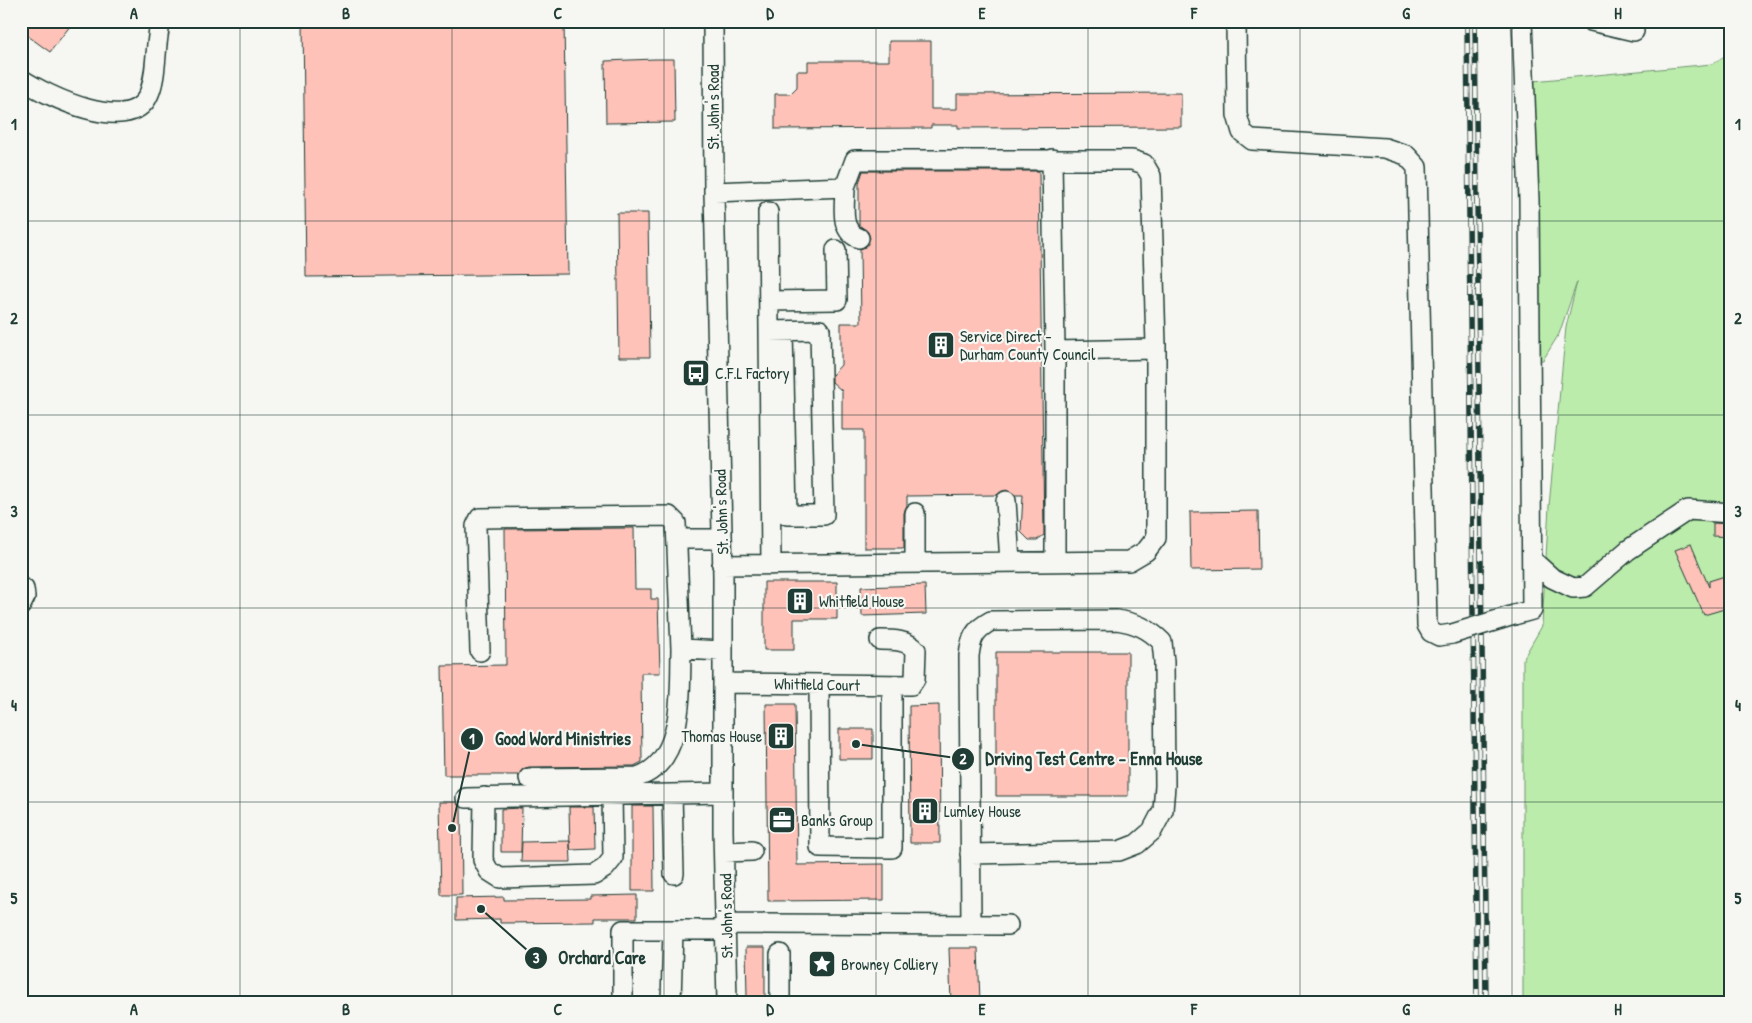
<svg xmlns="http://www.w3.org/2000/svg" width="1752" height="1023" font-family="'Patrick Hand',sans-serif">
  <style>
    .green { fill: #bcecab; stroke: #6e9470 }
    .building { fill: #fec2b9; stroke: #1f3d34 }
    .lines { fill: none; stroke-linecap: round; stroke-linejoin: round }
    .minor-casing { stroke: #1f3d34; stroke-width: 22 }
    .minor { stroke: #f6f6f2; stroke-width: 19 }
    .rail-casing { stroke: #1f3d34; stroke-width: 5.5 }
    .rail { stroke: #f6f6f2; stroke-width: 4; stroke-dasharray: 11; stroke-linecap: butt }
    .minor-bridge-casing { stroke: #1f3d34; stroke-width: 22; stroke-linecap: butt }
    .minor-bridge { stroke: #f6f6f2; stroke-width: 19 }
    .grid { fill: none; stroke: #1f3d34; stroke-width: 1; stroke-opacity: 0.55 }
    .labels { text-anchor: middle; stroke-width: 4.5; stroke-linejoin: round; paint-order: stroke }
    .street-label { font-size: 16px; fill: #1f3d34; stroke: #f6f6f2 }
    .poi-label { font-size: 16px; fill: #1f3d34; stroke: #f6f6f2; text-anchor: start }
    .leader { fill: none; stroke: #1f3d34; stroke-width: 2 }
    .callout-dot { fill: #1f3d34; stroke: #f6f6f2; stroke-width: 2 }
    .mark-label { font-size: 15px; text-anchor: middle; font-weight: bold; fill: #fff }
    .callout-label { font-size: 18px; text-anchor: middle; font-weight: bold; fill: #1f3d34; stroke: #f6f6f2; stroke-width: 4.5; stroke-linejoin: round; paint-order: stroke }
    .neatline { fill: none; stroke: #1f3d34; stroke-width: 2 }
    .grid-label { font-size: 16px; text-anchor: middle; font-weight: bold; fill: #1f3d34 }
  </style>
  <rect width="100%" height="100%" fill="#f6f6f2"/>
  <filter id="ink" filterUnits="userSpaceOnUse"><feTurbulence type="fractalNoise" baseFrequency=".02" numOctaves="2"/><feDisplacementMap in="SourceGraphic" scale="10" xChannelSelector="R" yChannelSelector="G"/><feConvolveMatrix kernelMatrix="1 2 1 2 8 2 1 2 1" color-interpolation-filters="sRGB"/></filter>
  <g filter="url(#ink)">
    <path class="green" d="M1731 52V1002H1523V659L1542 626 1549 506 1566 327 1577 282 1559 334 1543 360H1536L1533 81 1712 64Z"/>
    <path class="building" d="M21 21H74L50 52 21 31Z
      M303 21H564L568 274 306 277Z
      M889 41H931V109H957V94L1181 93V127L958 128V125H931V128L775 129V94H790L797 87V71H808V61H889Z
      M655 59H674L675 122 606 123 605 61Z
      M863 171H1039L1044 535 1037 540H1029L1021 532 1023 495H1015L1006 490 997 495 907 496V505L904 513V548H864V430H842V391L832 382V375L841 365V323H861L860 249 865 247 870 238 868 232 859 225V183Z
      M617 213H648L650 357H619Z
      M1258 511 1259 569 1191 570 1190 512Z
      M1713 523 1731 524V537L1713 536Z
      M634 528 635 589H651V599H658L660 673H641L642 762 634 766 529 767 523 769 519 775H444L442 666 506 665 505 529Z
      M1691 544 1709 587V581L1731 574V607L1704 615 1675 550Z
      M764 582H837V619H794V650H764Z
      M925 585 926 614 862 616 861 587Z
      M996 652H1128V796H996Z
      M766 704H795L797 865 884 864V900L768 901Z
      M939 705 940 843H910L909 706Z
      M839 729H873V759H839Z
      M439 802H456L461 808 462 895H441Z
      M632 806H653L654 891H632Z
      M569 807H594L595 849 570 850Z
      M522 808 521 852H501V809Z
      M570 841 571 862H521L522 842Z
      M637 895V918H595V922L500 923V919L456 920V898L504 897V900L590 899V896Z
      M746 947H765V997H747Z
      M949 948H978L980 1002H951Z"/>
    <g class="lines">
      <g class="minor-casing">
        <path id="minor" d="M713 21 714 192 723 576V831L727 1002
          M1236 21 1237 115 1242 132 1252 140 1385 148 1406 155 1417 167 1427 625 1431 632 1439 636 1452 634
          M1591 21 1634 31
          M21 79C47 96 129 136 148 96 158 76 154 44 161 21
          M1052 159 1055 351V562
          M714 192 845 187C845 206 839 231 859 238
          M768 212 771 565
          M769 301 837 300 836 250
          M769 331 820 330 824 515H787L783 331
          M1055 351 1156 349
          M1006 501 1010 562
          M915 513V563
          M677 539H721
          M1532 560 1552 578 1573 588 1585 587 1628 550 1688 510 1731 513
          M722 565 1129 561 1146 551 1156 538V345L1151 176 1144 164 1132 160H855L845 187
          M21 605 25 597 24 589
          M1514 615 1532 610 1529 200 1522 21
          M480 651 476 526 480 518 669 516 676 523 681 649
          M723 683 911 685 915 679 916 650C907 640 894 640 880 640
          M819 684 820 847 892 848V686
          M529 778 637 777C685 763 680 689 681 649L723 651
          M672 794 674 874
          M484 797 483 860 489 871 500 878 594 875 605 868 613 858 612 795
          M466 798 723 793
          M724 852 752 851
          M970 854 1119 851 1137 844 1152 831 1163 810 1165 786 1164 662 1162 642C1148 628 1136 623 1117 620L991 621C974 630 971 638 969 656L971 924
          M726 924 1008 925
          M780 954V1002
          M623 1001V930H727
          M671 1002 673 930"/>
      </g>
      <use href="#minor" class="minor"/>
      <g class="rail-casing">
        <path id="rail" d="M1467 21 1477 1002
          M1475 21 1486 1002"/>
      </g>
      <use href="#rail" class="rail"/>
      <g class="minor-bridge-casing">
        <path id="minor-bridge" d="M1452 634 1514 615"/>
      </g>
      <use href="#minor-bridge" class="minor-bridge"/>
    </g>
  </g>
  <path class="grid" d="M240 21V1002M452 21V1002M664 21V1002M876 21V1002M1088 21V1002M1300 21V1002M1512 21V1002M21 221H1731M21 415H1731M21 608H1731M21 802H1731"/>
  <defs>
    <g id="building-square" transform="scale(1.4375)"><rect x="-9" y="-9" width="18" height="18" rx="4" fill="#1f3d34" stroke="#f6f6f2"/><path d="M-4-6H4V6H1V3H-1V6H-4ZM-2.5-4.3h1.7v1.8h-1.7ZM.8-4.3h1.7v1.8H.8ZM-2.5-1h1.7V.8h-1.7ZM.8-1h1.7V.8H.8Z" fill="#fff"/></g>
    <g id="bus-square" transform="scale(1.4375)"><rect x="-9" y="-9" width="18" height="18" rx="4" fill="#1f3d34" stroke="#f6f6f2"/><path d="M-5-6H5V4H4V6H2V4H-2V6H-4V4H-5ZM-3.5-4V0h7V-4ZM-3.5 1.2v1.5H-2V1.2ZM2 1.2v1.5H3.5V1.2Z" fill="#fff"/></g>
    <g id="office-square" transform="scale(1.4375)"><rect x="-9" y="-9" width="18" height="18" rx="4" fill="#1f3d34" stroke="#f6f6f2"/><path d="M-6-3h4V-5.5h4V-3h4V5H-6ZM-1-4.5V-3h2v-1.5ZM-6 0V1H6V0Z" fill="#fff"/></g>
    <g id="sight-square" transform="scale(1.4375)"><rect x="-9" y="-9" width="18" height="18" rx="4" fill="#1f3d34" stroke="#f6f6f2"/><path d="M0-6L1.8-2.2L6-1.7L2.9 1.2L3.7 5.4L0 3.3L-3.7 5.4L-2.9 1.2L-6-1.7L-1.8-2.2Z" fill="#fff"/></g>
  </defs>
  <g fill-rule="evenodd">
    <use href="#building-square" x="941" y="345"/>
    <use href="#bus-square" x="696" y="373"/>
    <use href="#building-square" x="800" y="601"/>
    <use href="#building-square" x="781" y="736"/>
    <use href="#building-square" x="925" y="811"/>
    <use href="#office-square" x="782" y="820"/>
    <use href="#sight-square" x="822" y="964"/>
  </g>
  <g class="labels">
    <g class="street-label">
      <text transform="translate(713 107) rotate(-90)" y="6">St. John's Road</text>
      <text transform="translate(721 512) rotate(-92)" y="6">St. John's Road</text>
      <text transform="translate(817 684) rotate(1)" y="6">Whitfield Court</text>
      <text transform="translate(726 916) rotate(-91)" y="6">St. John's Road</text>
    </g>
    <g class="poi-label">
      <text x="960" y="342">Service Direct -<tspan x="960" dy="18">Durham County Council</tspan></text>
      <text x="715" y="379">C.F.L Factory</text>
      <text x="819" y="607">Whitfield House</text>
      <text x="762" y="742" text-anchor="end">Thomas House</text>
      <text x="944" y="817">Lumley House</text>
      <text x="801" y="826">Banks Group</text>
      <text x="841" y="970">Browney Colliery</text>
    </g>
  </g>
  <path class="leader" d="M452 828L472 739M856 744L963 759M481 909L536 958"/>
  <g class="callout-dot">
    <circle cx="452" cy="828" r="5"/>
    <circle cx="856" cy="744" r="5"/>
    <circle cx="481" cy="909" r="5"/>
    <circle cx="472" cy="739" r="12"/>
    <circle cx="963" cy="759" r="12"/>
    <circle cx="536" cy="958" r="12"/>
  </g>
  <g class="mark-label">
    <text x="472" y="744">1</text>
    <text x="963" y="764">2</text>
    <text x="536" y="963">3</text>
  </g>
  <g class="callout-label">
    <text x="563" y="745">Good Word Ministries</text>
    <text x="1094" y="765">Driving Test Centre - Enna House</text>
    <text x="602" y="964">Orchard Care</text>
  </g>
  <rect width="1752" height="1023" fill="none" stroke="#f6f6f2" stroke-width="55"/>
  <rect x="28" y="28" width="1696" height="968" class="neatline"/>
  <g class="grid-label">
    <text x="134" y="19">A</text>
    <text x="346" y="19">B</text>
    <text x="558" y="19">C</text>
    <text x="770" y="19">D</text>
    <text x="982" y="19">E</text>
    <text x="1194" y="19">F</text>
    <text x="1406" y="19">G</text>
    <text x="1618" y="19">H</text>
    <text x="14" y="130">1</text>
    <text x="1738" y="130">1</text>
    <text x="14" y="324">2</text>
    <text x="1738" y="324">2</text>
    <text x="14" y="517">3</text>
    <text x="1738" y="517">3</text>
    <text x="14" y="711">4</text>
    <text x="1738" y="711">4</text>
    <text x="14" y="904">5</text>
    <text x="1738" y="904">5</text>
    <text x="134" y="1015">A</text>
    <text x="346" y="1015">B</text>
    <text x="558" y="1015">C</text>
    <text x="770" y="1015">D</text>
    <text x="982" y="1015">E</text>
    <text x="1194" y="1015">F</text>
    <text x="1406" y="1015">G</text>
    <text x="1618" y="1015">H</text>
  </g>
</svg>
